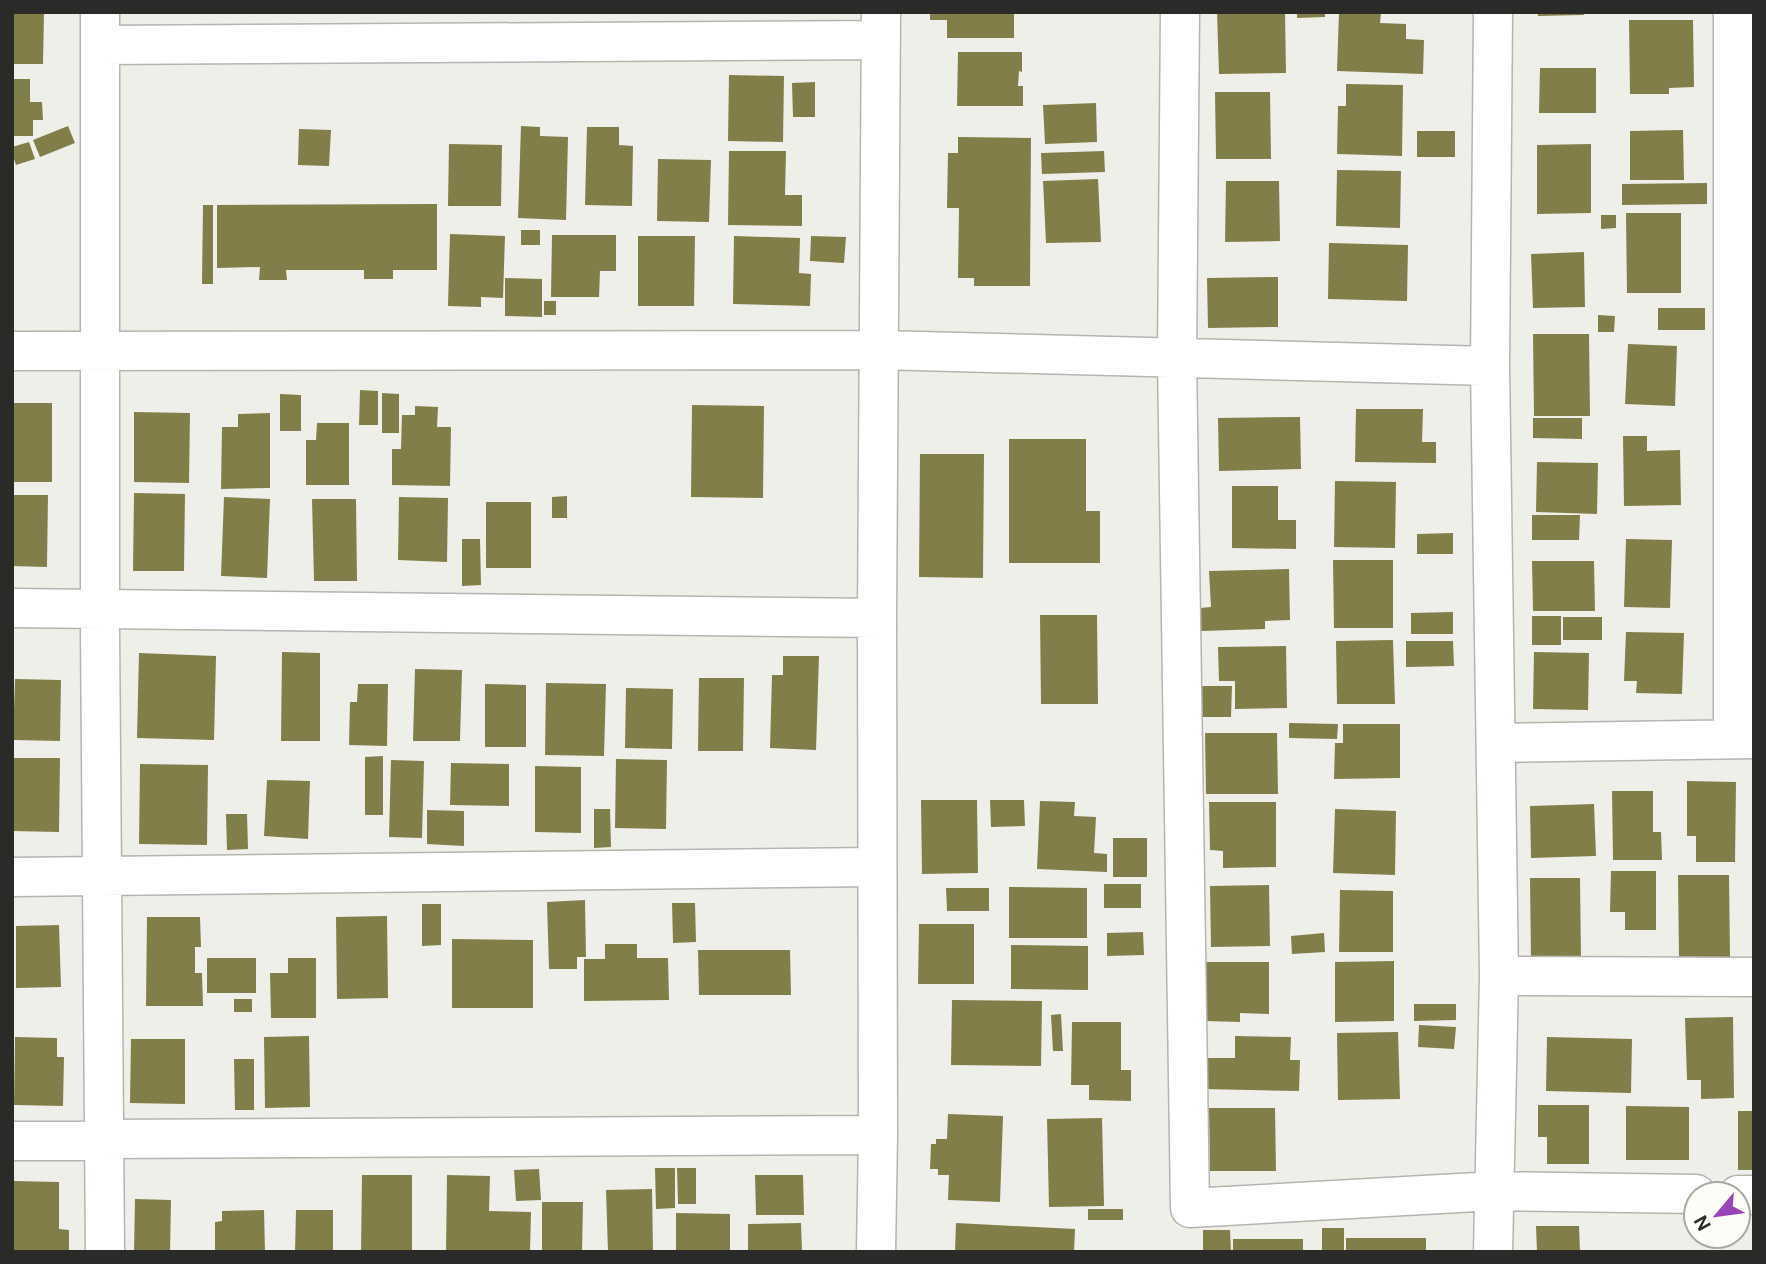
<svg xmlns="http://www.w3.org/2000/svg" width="1766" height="1264" font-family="'DM Sans',sans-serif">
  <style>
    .building { fill: #817e49 }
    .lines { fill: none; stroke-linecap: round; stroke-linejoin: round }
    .minor-casing { stroke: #b5b4af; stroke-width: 41 }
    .minor { stroke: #fff; stroke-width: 38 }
  </style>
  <rect width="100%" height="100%" fill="#efefea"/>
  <path class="building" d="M12 12H44L43 64H12Z
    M930 12H1014V38H947V20H930Z
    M1217 12H1285L1286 73 1219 74Z
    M1297 12H1325V17L1297 18Z
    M1339 12H1381L1380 23 1406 24V39L1424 40 1423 74 1337 71Z
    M1538 12H1584V15L1538 16Z
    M1629 20H1693L1694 87 1669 88V94H1630Z
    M958 52H1022V72L1019 71 1018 86H1023V106H957Z
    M1540 68H1596V113H1539Z
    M729 75 784 76 783 142 728 141Z
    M12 79H30V102H42L43 120H33V136H12Z
    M815 82V117H793L792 83Z
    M1346 84 1403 85 1402 156 1337 154 1338 106H1346Z
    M1215 92H1270L1271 159H1216Z
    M1096 103 1097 142 1045 144 1043 105Z
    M68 126 75 143 40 157 33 140Z
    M521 126 540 127V136L568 137 566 220 518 218Z
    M587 127H619V145L633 146 632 206 585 205Z
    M299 129 331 130 329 166 298 165Z
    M1683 130 1684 180H1630V131Z
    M1417 131H1455V157H1417Z
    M958 137 1031 138 1030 286H974V278H958L959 208H947L948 153H958Z
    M29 142 35 159 16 165 12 153V147Z
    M449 144 502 145 501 206H448Z
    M1591 144V213L1537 214V145Z
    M729 151H786L785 195H802V226L728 225Z
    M1104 151 1105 172 1042 174 1041 153Z
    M658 159 711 160 709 222 657 221Z
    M1337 170 1401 171 1400 228 1336 226Z
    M1098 179 1101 242 1046 243 1043 181Z
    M1226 181H1279L1280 241 1225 242Z
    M1707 183V204L1622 205V184Z
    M437 204V270H393V279H364V270H286L287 280H259L260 267 217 268V205Z
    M203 205H213V284H202Z
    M1626 213H1681V293H1627Z
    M1601 215H1616V228L1601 229Z
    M521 230H540V245H521Z
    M450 234 505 236 503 298 481 297V307L448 306Z
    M552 235H616V271H600L599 297H551Z
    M638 236H695L694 306H638Z
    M734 236 800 238 799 273 811 274 810 306 733 304Z
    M811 236 846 237 844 263 810 261Z
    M1329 243 1408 245 1407 301 1328 299Z
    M1584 252 1585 307 1533 308 1531 254Z
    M1278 277V327L1208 328 1207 278Z
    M505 278 542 279V317L505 316Z
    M544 301H556V315H544Z
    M1658 308H1705V330H1658Z
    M1598 315 1615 316 1614 332H1598Z
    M1533 334H1589L1590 416H1534Z
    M1628 344 1677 346 1675 406 1625 404Z
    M360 390 378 391V425H359Z
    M382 393 399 394V433H382Z
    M280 394 301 395V431H280Z
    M12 403H52V482H12Z
    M692 405 764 406 763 498 691 497Z
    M415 406 438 407 437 427H451L450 486 392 485V449H401L402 415H415Z
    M1356 409H1423L1422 442H1436V463L1355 462Z
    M134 412 190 413 189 483 134 482Z
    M270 413V488L221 489 222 427H238V414Z
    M1300 417 1301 469 1219 471 1218 418Z
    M1533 418H1582V439L1533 438Z
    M317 423H349V485H306V440H316Z
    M1623 436H1647V451L1680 450 1681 505 1624 506Z
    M1009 439H1086V511H1100V563H1009Z
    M920 454H984L983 578 919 577Z
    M1537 462 1598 463 1597 514 1536 512Z
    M1335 481 1396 482 1395 548 1334 547Z
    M1232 486H1278V520H1296V549L1232 548Z
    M134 493 185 494 184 571H133Z
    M12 495H48L47 567 12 566Z
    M567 496V518H552V497Z
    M224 497 270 499 267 578 221 576Z
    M399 497 448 498 447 562 398 560Z
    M312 499H356L357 581H314Z
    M486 502H531V568H486Z
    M1532 515H1580L1579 540H1532Z
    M1453 533V554H1417V534Z
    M462 539H480L481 585 462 586Z
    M1626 539 1672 540 1670 608 1624 607Z
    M1333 560H1393V628H1334Z
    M1532 561H1594L1595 611H1533Z
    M1289 569 1290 620 1265 621V629L1201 631 1200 608 1211 607 1209 571Z
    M1453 612V634H1411V613Z
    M1040 615H1097L1098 704H1041Z
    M1532 616H1561V645H1532Z
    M1563 617H1602V640H1563Z
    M1626 632 1684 633 1682 694 1636 693 1637 681H1624Z
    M1393 640 1395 704H1337L1336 641Z
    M1406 641H1453L1454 666 1406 667Z
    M1286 646 1287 708 1235 709V681H1219L1218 647Z
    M282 652 320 653V741H281Z
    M1534 652 1589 653 1588 710 1533 709Z
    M139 653 216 656 214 740 137 738Z
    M783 656H819L816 750 770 748 772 675H783Z
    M415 669 462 670 460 741H413Z
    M699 678H744L743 751H698Z
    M15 679 61 680 60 741 13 740Z
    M546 683 606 684 604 756 545 755Z
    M358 684H388L387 746 349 745 350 702H357Z
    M485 684 526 685V747H485Z
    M1202 686H1232L1231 717H1201Z
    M626 688 673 689 672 749 625 748Z
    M1289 723 1338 724 1337 739 1289 738Z
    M1343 724H1400V778L1334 779 1335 743H1343Z
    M1205 733H1277L1278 794H1206Z
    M383 756V815H365V757Z
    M14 758H60L59 832 12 831Z
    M616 759 667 760 666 829 615 828Z
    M391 760 424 761 422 838 389 837Z
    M451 763 509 764V806L450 805Z
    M140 764 208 765 207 845 139 844Z
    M535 766 581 767V833L535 832Z
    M267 780 310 781 308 839 264 836Z
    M1687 781 1736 782 1735 862H1696V836H1687Z
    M1612 791H1653V832H1661L1662 860H1613Z
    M921 800H977L978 873 922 874Z
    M990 800H1024L1025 826 991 827Z
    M1040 801 1075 802 1074 816 1096 817 1094 853 1107 854V872L1037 869Z
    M1209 802H1276V867L1223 868V851L1210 850Z
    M1594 804 1596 856 1531 858 1530 806Z
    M594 809H610L611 847 594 848Z
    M1335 809 1396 811 1395 875 1333 873Z
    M427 810 464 811V846L427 844Z
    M226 814H247L248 849 227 850Z
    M1113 838H1147V877H1113Z
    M1611 871H1656V930H1625V912H1610Z
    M1678 875H1729L1730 957 1679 958Z
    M1530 878H1580L1581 960H1531Z
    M1104 884H1141V908H1104Z
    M1269 885 1270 946 1211 947 1210 886Z
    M1009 887 1087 888V938H1009Z
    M946 888H989V911H947Z
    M1340 890 1393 891V952H1339Z
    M585 900 586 957H577V969H549L547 902Z
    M672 903H695L696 942 673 943Z
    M422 904H441V945L422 946Z
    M387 916 388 998 337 999 336 917Z
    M147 917H200L201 947H195V973H202L203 1006H146Z
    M919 924H974V984H918Z
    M59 925 61 987 16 988V926Z
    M1143 932 1144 955 1107 956V933Z
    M1324 933 1325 952 1292 954 1291 936Z
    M452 939 533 940V1008H452Z
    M605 944H637V958H668L669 1000 584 1001V959H605Z
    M1011 945 1088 946V990L1011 989Z
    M698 950H790L791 995H699Z
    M207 958H256V993H207Z
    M288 958H316V1018H271L270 973H288Z
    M1394 961V1021L1335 1022V962Z
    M1206 962H1269V1014L1240 1013V1022L1206 1021Z
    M234 999H252V1012H234Z
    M952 1000 1042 1001 1041 1066 951 1065Z
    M1414 1004H1456V1020L1414 1021Z
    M1061 1014 1063 1051H1053L1051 1015Z
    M1733 1017 1734 1098 1701 1099V1080H1687L1685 1018Z
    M1072 1022H1121V1070H1131V1101L1089 1100V1085H1071Z
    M1419 1025 1456 1027 1454 1049 1418 1047Z
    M1398 1032 1400 1099 1338 1100 1337 1033Z
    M309 1036 310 1107 265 1108 264 1037Z
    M1235 1036 1291 1037 1290 1060H1300L1299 1091 1203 1089V1058H1235Z
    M15 1037 57 1038V1057H64L63 1106 14 1105Z
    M1547 1037 1632 1039 1631 1093 1546 1091Z
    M131 1039H185V1104L130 1103Z
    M234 1059H254V1110H235Z
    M1538 1105H1589V1164H1547V1137H1538Z
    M1626 1106 1689 1107V1160H1626Z
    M1209 1108H1275L1276 1171H1210Z
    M1738 1111H1754V1170H1738Z
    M948 1114 1003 1116 1000 1202 948 1200 949 1175H938V1169H930L931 1144H936V1139H947Z
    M1102 1118 1104 1206 1049 1207 1047 1119Z
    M655 1168H675V1208L656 1209Z
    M677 1168H696V1204H678Z
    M539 1169 541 1200 516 1201 514 1170Z
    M362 1175H412V1252H361Z
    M447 1175 490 1176 489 1211 531 1212 530 1252H446Z
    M755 1175H803L804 1215H756Z
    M14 1181 59 1182V1229L69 1230V1252H12Z
    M652 1189 653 1252H608L606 1190Z
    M135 1199 171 1200 170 1252H134Z
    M542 1202H583L582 1252H542Z
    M1088 1209H1123V1220H1088Z
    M264 1210 265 1252H215V1222L222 1221V1211Z
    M296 1210H333V1252H295Z
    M676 1213 730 1214V1252H676Z
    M801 1223 802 1252H748V1224Z
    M956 1223 1075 1229 1074 1252H955Z
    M1536 1226H1579L1580 1252H1537Z
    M1322 1228H1344V1252H1322Z
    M1203 1230H1230L1231 1252H1203Z
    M1346 1238H1426V1252H1346Z
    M1233 1239H1303V1252H1233Z"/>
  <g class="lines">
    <g class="minor-casing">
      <path id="minor" d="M100 12V630L105 1252
        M1180 12 1177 358 1190 1208 1495 1191 1696 1194
        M100 45 881 40
        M12 351 880 350 1490 366
        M12 608 877 618
        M1733 738V12
        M1496 743 1754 739
        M12 877 876 867
        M1499 976 1754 977
        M12 1141H81L104 1139 878 1135
        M1738 1195H1754
        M876 1252 878 1135 877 618 881 12
        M1493 1252 1499 976 1490 366 1493 12"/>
    </g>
    <use href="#minor" class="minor"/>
  </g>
  <rect width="1766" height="1264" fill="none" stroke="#2a2a28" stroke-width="28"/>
  <g transform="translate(1717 1215) rotate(241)"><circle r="33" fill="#fdfdf7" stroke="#a9a9a4" stroke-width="2"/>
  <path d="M0-5L12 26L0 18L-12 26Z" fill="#9745b4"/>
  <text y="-10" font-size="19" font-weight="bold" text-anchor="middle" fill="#2a2a28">N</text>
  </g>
</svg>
